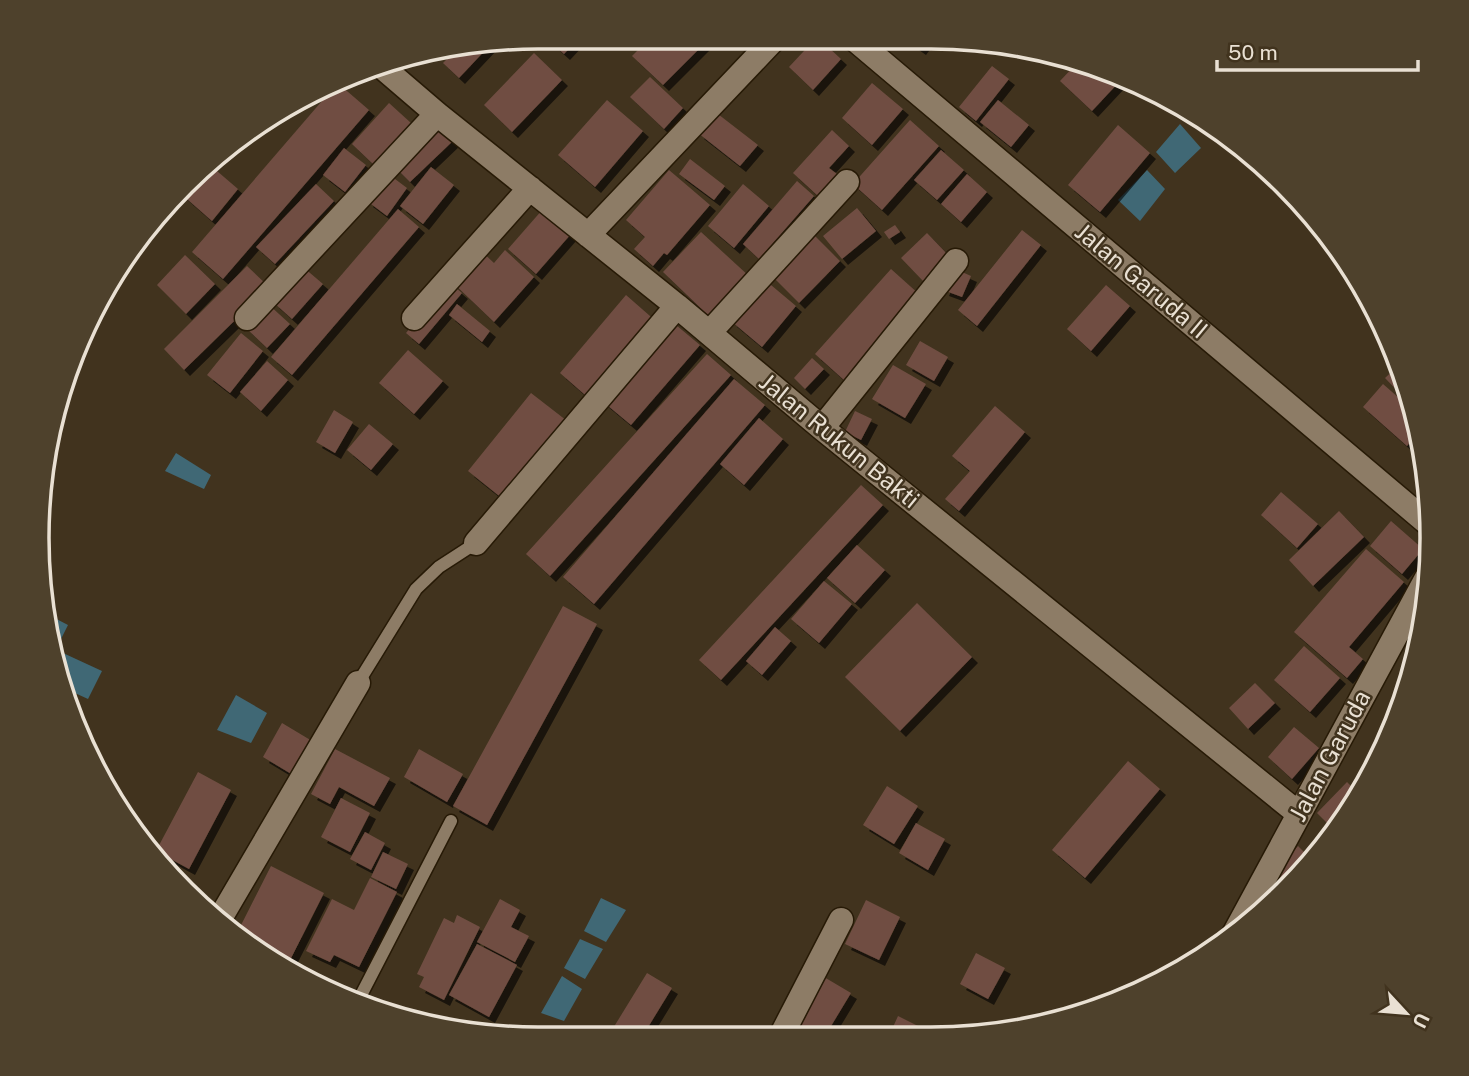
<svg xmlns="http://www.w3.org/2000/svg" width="1469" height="1076" font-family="'Public Sans',sans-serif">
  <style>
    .water { fill: #406875 }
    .building { fill: #704e42; filter: url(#shadow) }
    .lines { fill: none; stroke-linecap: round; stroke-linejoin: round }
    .lane-casing { stroke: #271a06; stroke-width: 15 }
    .street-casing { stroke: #271a06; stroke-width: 27 }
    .lane { stroke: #8d7c66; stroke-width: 12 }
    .street { stroke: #8d7c66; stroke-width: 24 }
    .labels { text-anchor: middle; stroke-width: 5; stroke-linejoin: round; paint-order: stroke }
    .street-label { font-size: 24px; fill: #e9e0d3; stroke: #41331e }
    .rim { fill: none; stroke: #e9e0d3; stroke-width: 3.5 }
  </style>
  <defs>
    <filter id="shadow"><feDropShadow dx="6" dy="6" stdDeviation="0" flood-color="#0009"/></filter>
  </defs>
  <rect width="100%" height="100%" fill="#41331e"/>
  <path class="water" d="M1194 114 1209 121 1221 132 1216 137 1192 116Z
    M1180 124 1201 148 1175 173 1156 152Z
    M1147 170 1165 189 1140 221 1118 200Z
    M176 453 211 475 204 489 165 471Z
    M43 612 68 625 54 653Z
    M63 653 102 671 88 699 64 688 57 663Z
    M236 695 267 713 251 743 217 730Z
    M601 898 626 910 606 942 584 931Z
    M580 939 603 949 585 979 564 968Z
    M562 976 582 989 564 1021 541 1013Z"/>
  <path class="building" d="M545 37H577L579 38 564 54Z
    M651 37H711L663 85 632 56Z
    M817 37 841 59 813 90 789 67Z
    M903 37H929L920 49Z
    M492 43 459 78 443 63 459 47Z
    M534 53 562 80 512 132 484 105Z
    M1078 62 1120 81 1092 111 1060 81Z
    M992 66 1009 79 976 121 959 107Z
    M650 77 683 108 664 129 630 97Z
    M872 83 903 109 872 145 842 118Z
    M340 85 369 110 223 279 192 252 334 87Z
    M607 100 643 131 595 187 558 155Z
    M998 100 1029 125 1011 147 980 122Z
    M389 103 411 123 373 164 352 144Z
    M714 111 758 145 740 166 698 133Z
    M910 120 939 146 882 210 853 184Z
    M440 123 455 139 410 182 395 167Z
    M1118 125 1150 153 1100 212 1068 185Z
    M832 130 849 146 829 168 837 174 818 196 793 173Z
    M344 148 366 165 345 192 323 175Z
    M941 150 964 170 937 200 914 180Z
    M690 159 725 186 714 200 679 174Z
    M210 165 238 189 212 221 179 192Z
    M431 167 454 185 423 224 400 206Z
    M669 170 710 205 667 255 664 253 653 266 634 249 645 237 626 220Z
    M387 173 407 188 387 216 367 201Z
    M967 174 987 192 961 222 941 204Z
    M797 181 814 196 759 259 743 244Z
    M316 184 334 201 275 264 256 247Z
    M743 184 769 206 734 248 708 226Z
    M857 208 876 231 842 259 823 236Z
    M398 209 419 227 292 375 271 357Z
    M543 209 571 234 536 274 508 249Z
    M895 225 900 232 889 239 884 232Z
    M1022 230 1041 245 977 326 958 310Z
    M701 232 750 277 711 318 663 272Z
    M812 233 840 261 799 303 771 275Z
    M927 233 949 256 923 281 901 258Z
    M478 248 494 263 505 250 534 277 494 322 450 280Z
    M185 255 215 284 186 314 157 285Z
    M247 266 269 287 184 370 164 349Z
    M303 267 323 284 292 319 273 302Z
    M953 268 971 276 962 297 943 290Z
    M891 269 920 295 844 380 815 354Z
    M765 280 796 306 762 347 731 321Z
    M449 282 462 293 419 344 406 333Z
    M1106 285 1130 306 1091 351 1067 329Z
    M626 295 658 323 592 401 560 373Z
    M268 304 290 324 267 348 246 328Z
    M457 304 490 331 482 342 449 315Z
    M670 320 700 345 631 425 601 400Z
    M241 333 263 351 230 393 207 375Z
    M920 341 948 357 934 381 906 365Z
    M408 350 443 381 414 414 379 383Z
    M707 354 731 375 550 576 526 554Z
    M812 358 824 369 805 389 794 378Z
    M267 361 288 380 261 411 240 392Z
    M893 365 926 384 905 418 872 399Z
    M1399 365 1412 400 1409 403 1385 378Z
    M734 379 765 405 594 604 563 577Z
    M1383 384 1416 413 1419 432 1407 446 1363 407Z
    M531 393 571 424 508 503 468 471Z
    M995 406 1025 432 959 511 945 499 970 471 952 456Z
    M334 410 353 422 335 453 316 442Z
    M855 411 872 419 861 440 845 432Z
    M759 418 783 439 744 485 720 464Z
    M369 424 393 444 371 470 347 450Z
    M861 485 883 505 721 680 699 660Z
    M1281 492 1318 524 1297 548 1261 515Z
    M1339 511 1364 537 1313 586 1289 560Z
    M1391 521 1423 549 1402 574 1370 546Z
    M857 545 885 570 855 603 827 578Z
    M1366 549 1404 582 1349 647 1363 659 1347 678 1294 632Z
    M824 581 852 604 819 643 791 619Z
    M917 603 972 657 900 731 845 677Z
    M563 606 597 624 487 825 453 806Z
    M775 627 791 641 762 675 746 661Z
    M1304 646 1340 678 1310 712 1274 680Z
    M1255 683 1275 703 1248 729 1229 708Z
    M1400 704 1402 706 1389 735 1380 727Z
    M282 723 312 741 293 775 263 757Z
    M1294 727 1319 748 1292 779 1268 757Z
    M335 749 390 778 374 806 339 787 330 804 311 794Z
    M419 749 463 774 447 802 404 777Z
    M1128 761 1160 789 1085 878 1052 850Z
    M198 772 231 790 189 869 156 851Z
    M1347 782 1360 795 1335 831 1317 813Z
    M887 786 918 806 894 844 863 825Z
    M341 798 370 813 350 852 321 837Z
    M916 823 945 839 928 870 899 853Z
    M365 832 385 843 371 870 350 859Z
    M1330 835 1331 836 1317 856 1313 853Z
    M1298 846 1313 861 1286 889 1271 875Z
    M383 852 408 864 396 889 371 877Z
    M271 866 324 893 285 970 236 935Z
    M370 878 397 892 359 967 334 955 330 962 306 951 332 899 354 910Z
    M500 899 520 910 511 927 529 936 515 962 477 942Z
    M866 900 900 917 879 960 845 944Z
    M457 915 480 927 444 1000 419 987 424 977 417 974 444 918 454 923Z
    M477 944 517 965 489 1017 449 995Z
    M976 953 1005 968 988 999 960 984Z
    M647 973 672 988 642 1037H624L612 1030Z
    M824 977 851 993 825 1036H807L794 1028Z
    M898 1016 930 1032 929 1035 889 1036Z
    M937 1027 952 1035H932Z"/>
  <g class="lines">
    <g class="lane-casing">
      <path id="lane" d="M358 683 416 589 439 567 476 543
        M358 1001 451 821"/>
    </g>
    <g class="street-casing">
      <path id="street" d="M852 37 1430 525
        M381 66 437 114 677 306 822 428 1299 814
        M588 235 776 37
        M247 318 437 114
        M414 318 530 188
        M709 333 847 182
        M822 428 956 261
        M476 543 677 306
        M218 922 358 683
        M1232 938 1429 574
        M781 1036 841 920"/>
    </g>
    <use href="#lane" class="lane"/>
    <use href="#street" class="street"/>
  </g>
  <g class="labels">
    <g class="street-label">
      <text transform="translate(1141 281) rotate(40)" y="8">Jalan Garuda II</text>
      <text transform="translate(839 441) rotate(39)" y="8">Jalan Rukun Bakti</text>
      <text transform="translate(1330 756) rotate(-62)" y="8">Jalan Garuda</text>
    </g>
  </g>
  <path d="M0 0H1469V1076H0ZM538 49H931A489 489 0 0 1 1420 538V538A489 489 0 0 1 931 1027H538A489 489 0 0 1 49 538V538A489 489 0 0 1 538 49Z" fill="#4e412c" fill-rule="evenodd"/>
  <path class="rim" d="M538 49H931A489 489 0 0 1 1420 538V538A489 489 0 0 1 931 1027H538A489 489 0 0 1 49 538V538A489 489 0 0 1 538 49Z"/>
  <g transform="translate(1406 1013) rotate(116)" stroke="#41331e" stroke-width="5" paint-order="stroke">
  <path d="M0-5L12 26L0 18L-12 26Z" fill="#e9e0d3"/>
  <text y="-10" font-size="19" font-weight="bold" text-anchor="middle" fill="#e9e0d3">U</text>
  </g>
  <path d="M1217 60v10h201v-10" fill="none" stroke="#e9e0d3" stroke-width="3.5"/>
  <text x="1228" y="60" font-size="21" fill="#e9e0d3" stroke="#41331e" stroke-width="5" paint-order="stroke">50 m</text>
</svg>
